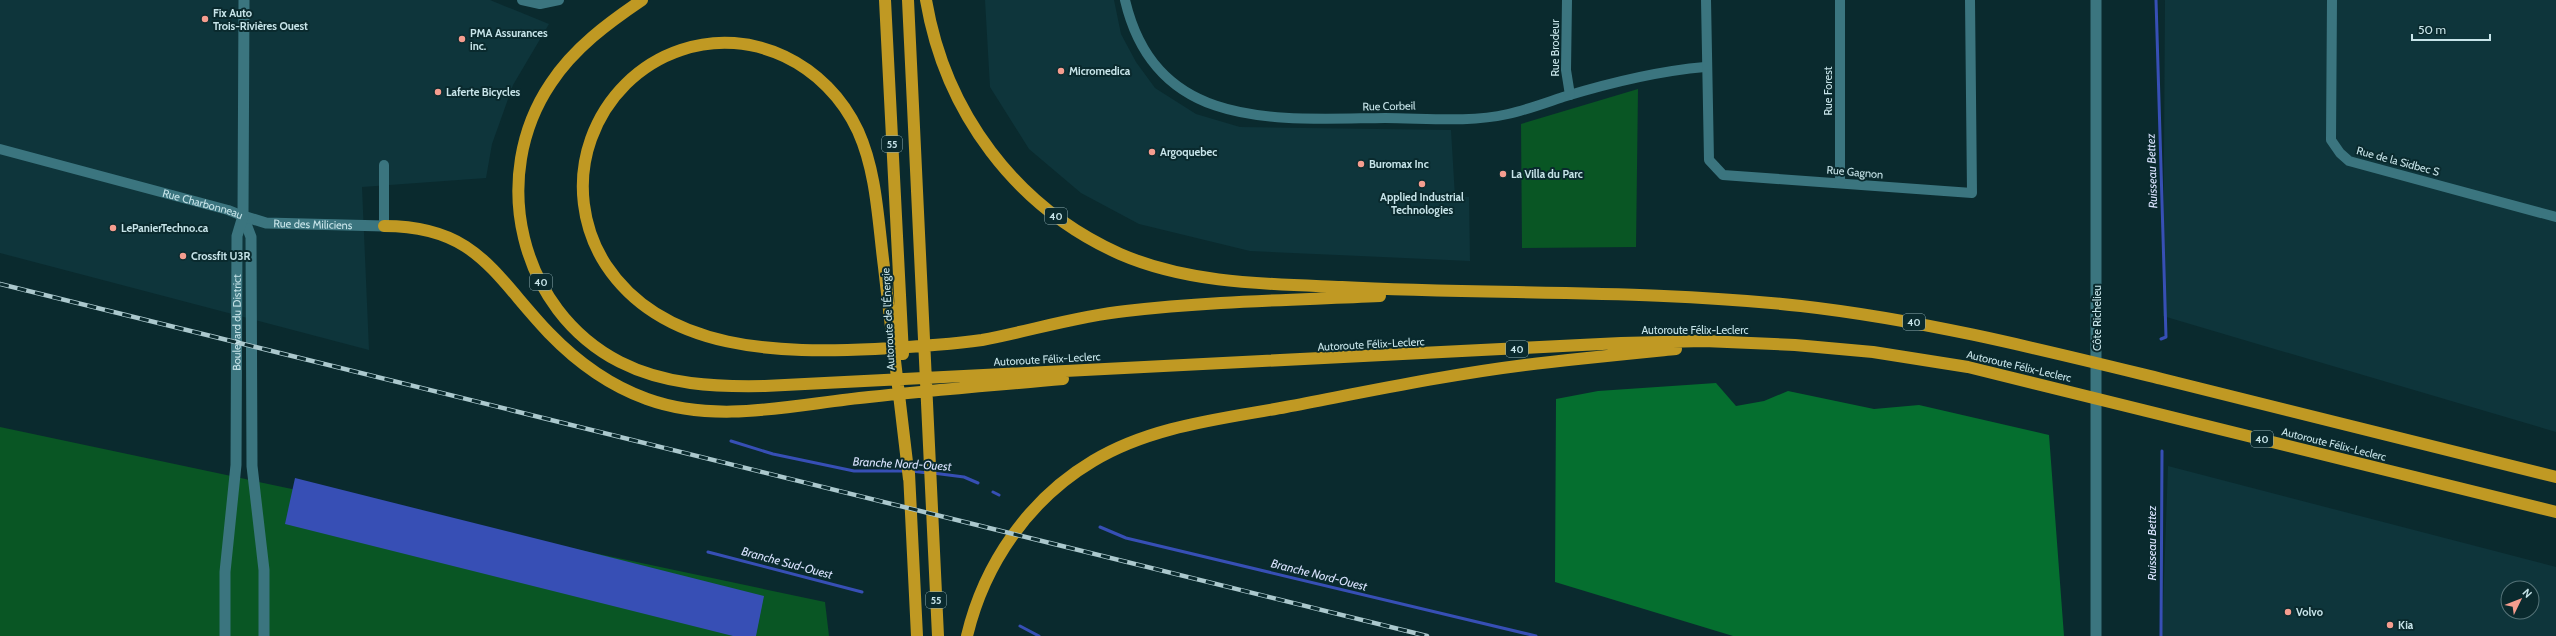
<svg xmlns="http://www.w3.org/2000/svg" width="2556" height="636" font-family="Cabin,sans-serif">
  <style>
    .built { fill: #0e353b; fill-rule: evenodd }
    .green { fill: #095624 }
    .forest { fill: #056f2f }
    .water { fill: #374fb5 }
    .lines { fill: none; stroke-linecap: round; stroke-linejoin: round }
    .stream { stroke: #374fb5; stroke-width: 3 }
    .minor { stroke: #3b757f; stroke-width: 10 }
    .tertiary { stroke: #3b757f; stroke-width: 11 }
    .motorway { stroke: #c09923; stroke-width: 12 }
    .rail-casing { stroke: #abc8cd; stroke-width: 4.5 }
    .rail { stroke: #0a2a2e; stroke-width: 3; stroke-dasharray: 9; stroke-linecap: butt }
    .poi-dot { fill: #f59d8f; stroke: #0a2a2e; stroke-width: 1.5 }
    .labels { text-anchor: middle; stroke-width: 4; stroke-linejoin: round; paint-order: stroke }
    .shield { fill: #0a2a2e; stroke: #8eacb1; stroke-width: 1 }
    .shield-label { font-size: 10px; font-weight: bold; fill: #c7e4e9 }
    .poi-label { font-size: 11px; font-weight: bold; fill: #c7e4e9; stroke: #0a2a2e; text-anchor: start }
    .street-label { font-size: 11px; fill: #c7e4e9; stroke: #0a2a2e }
    .water-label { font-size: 12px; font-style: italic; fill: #d7e1fc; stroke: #0a2a2e }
  </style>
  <rect width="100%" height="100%" fill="#0a2a2e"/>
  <path class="built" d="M0 0H490L549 24 513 85 492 144 486 178 362 187 369 350 0 253Z
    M985 0H1114L1121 34 1136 62 1155 88 1196 114 1240 127 1451 130 1455 197H1469L1470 261 1250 251 1139 224 1081 193 1029 149 990 87Z
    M2165 0H2556V432L2163 316Z
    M2168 466 2556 567V636H2162ZM2508 588H2532V612H2508Z"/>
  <path class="green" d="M1638 89 1636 247 1522 248 1521 124Z
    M0 427 825 602 829 636H0Z"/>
  <path class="forest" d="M1716 383 1736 406 1764 401 1788 391 1874 409 1919 405 2049 435 2064 636H1733L1555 582 1556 399 1598 391Z"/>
  <path class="water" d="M295 478 764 596 756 636H733L285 524Z"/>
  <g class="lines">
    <path class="stream" d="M2156 0 2166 337 2161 339
      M731 441 773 454 854 471H906
      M911 471 928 473
      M933 473 964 477 978 483
      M993 492 999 495
      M1100 527 1126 538 1536 636
      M708 552 862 592
      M1020 626 1039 636
      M2161 636 2162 451"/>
    <g class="minor">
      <path d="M522 0 540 4 559 0"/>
      <path d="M1125 0C1156 132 1277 119 1385 118 1424 118 1469 123 1508 114 1526 110 1545 103 1563 97 1609 83 1658 71 1705 67"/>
      <path d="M1567 0 1566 70 1570 95"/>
      <path d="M1706 0 1709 160 1723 175 1972 193 1970 0"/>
      <path d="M2332 0 2331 140 2340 153 2349 161 2556 217"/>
      <path id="s1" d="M0 149 228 210 243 216"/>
      <path d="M384 165V226"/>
      <path d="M1840 182V0"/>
    </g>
    <g class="tertiary">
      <path d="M243 216 251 237 252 466 264 570V636"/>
      <path id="s2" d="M243 216 266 223 384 226"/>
      <path id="s3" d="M225 636V572L236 465 237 236 243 216 244 0"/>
      <path d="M2096 636V0"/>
    </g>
    <path class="motorway" d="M642 0C608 23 574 48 551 83 488 176 519 310 620 362 665 385 715 387 765 386L1621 343 1704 341 1795 345 1873 352 1968 367 2556 512
      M885 0 903 354
      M908 0 938 636
      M926 0C945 112 1015 207 1120 254 1189 284 1268 284 1342 287 1495 295 1648 289 1801 306 1924 320 2043 350 2162 379 2294 412 2425 445 2556 477
      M384 226C476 226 493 274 549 333 577 362 608 385 647 399 719 425 795 404 869 397 933 390 998 385 1063 379
      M909 473 917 636
      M909 479C901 409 892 338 884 267 878 222 877 173 858 131 827 64 752 26 681 50 639 64 606 97 591 139 576 181 582 228 606 265 664 353 782 353 875 349 911 347 946 345 982 340 1030 331 1077 316 1126 311 1210 301 1296 300 1380 296
      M967 636C984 564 1029 499 1093 461 1151 426 1221 419 1286 407 1365 392 1445 375 1525 365 1575 359 1626 354 1676 349"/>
    <g class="rail-casing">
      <path id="rail" d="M0 284 1427 636"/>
    </g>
    <use href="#rail" class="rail"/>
  </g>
  <g class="poi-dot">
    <circle cx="205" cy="19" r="4"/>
    <circle cx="462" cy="39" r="4"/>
    <circle cx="1061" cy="71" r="4"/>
    <circle cx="438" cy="92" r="4"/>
    <circle cx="1152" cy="152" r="4"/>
    <circle cx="1361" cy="164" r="4"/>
    <circle cx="1503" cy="174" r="4"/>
    <circle cx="1422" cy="184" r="4"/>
    <circle cx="113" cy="228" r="4"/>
    <circle cx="183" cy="256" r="4"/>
    <circle cx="2288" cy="612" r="4"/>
    <circle cx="2390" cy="625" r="4"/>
  </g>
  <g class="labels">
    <g class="shield">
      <rect x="882" y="136" width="20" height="16" rx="3"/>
      <rect x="1045" y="208" width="22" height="16" rx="3"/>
      <rect x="530" y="274" width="22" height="16" rx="3"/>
      <rect x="1903" y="314" width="22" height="16" rx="3"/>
      <rect x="1506" y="341" width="22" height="16" rx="3"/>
      <rect x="2251" y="431" width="22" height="16" rx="3"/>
      <rect x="926" y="592" width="20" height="16" rx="3"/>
    </g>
    <g class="shield-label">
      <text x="892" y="148">55</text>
      <text x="1056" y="220">40</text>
      <text x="541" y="286">40</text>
      <text x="1914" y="326">40</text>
      <text x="1517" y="353">40</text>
      <text x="2262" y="443">40</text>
      <text x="936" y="604">55</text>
    </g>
    <g class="poi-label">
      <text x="213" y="17">Fix Auto<tspan x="213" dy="13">Trois-Rivières Ouest</tspan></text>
      <text x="470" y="37">PMA Assurances<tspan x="470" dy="13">inc.</tspan></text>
      <text x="1069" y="75">Micromedica</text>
      <text x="446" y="96">Laferte Bicycles</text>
      <text x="1160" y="156">Argoquebec</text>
      <text x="1369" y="168">Buromax Inc</text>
      <text x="1511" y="178">La Villa du Parc</text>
      <text x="1422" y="201" text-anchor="middle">Applied Industrial<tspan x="1422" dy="13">Technologies</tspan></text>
      <text x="121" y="232">LePanierTechno.ca</text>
      <text x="191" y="260">Crossfit U3R</text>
      <text x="2296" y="616">Volvo</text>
      <text x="2398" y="629">Kia</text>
    </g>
    <g class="street-label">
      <text transform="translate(1555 48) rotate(-90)" y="4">Rue Brodeur</text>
      <text transform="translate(1828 91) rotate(-90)" y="4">Rue Forest</text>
      <text transform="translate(1389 106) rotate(-1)" y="4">Rue Corbeil</text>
      <text transform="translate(2398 161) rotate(15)" y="4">Rue de la Sidbec S</text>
      <text transform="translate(1855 172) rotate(5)" y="4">Rue Gagnon</text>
      <text dy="4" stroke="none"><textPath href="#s1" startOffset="210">Rue Charbonneau</textPath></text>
      <text dy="4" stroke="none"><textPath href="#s2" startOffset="71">Rue des Miliciens</textPath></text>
      <text transform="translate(2097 318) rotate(-90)" y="4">Côte Richelieu</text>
      <text transform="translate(888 319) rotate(-93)" y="4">Autoroute de l'Énergie</text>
      <text dy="4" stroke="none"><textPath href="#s3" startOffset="314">Boulevard du District</textPath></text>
      <text x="1695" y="334">Autoroute Félix-Leclerc</text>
      <text transform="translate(1371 344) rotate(-3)" y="4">Autoroute Félix-Leclerc</text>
      <text transform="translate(1047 359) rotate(-3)" y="4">Autoroute Félix-Leclerc</text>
      <text transform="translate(2019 366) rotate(13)" y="4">Autoroute Félix-Leclerc</text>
      <text transform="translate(2334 444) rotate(14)" y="4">Autoroute Félix-Leclerc</text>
    </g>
    <g class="water-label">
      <text transform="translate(2152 171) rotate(-92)" y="4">Ruisseau Bettez</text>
      <text transform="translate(902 464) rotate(3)" y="4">Branche Nord-Ouest</text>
      <text transform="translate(2152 543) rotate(-90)" y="4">Ruisseau Bettez</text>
      <text transform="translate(787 563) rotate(15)" y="4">Branche Sud-Ouest</text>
      <text transform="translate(1319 575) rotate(14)" y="4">Branche Nord-Ouest</text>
    </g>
  </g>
  <g transform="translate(2520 600) rotate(47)"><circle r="19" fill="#0a2a2e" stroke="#567479"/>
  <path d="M0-3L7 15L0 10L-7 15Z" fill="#f59d8f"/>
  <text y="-6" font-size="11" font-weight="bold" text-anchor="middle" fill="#c7e4e9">N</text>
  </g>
  <path d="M2412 34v6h78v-6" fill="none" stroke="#c7e4e9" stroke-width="2"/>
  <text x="2418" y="34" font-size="12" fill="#c7e4e9" stroke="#0a2a2e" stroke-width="3" paint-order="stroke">50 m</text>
</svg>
